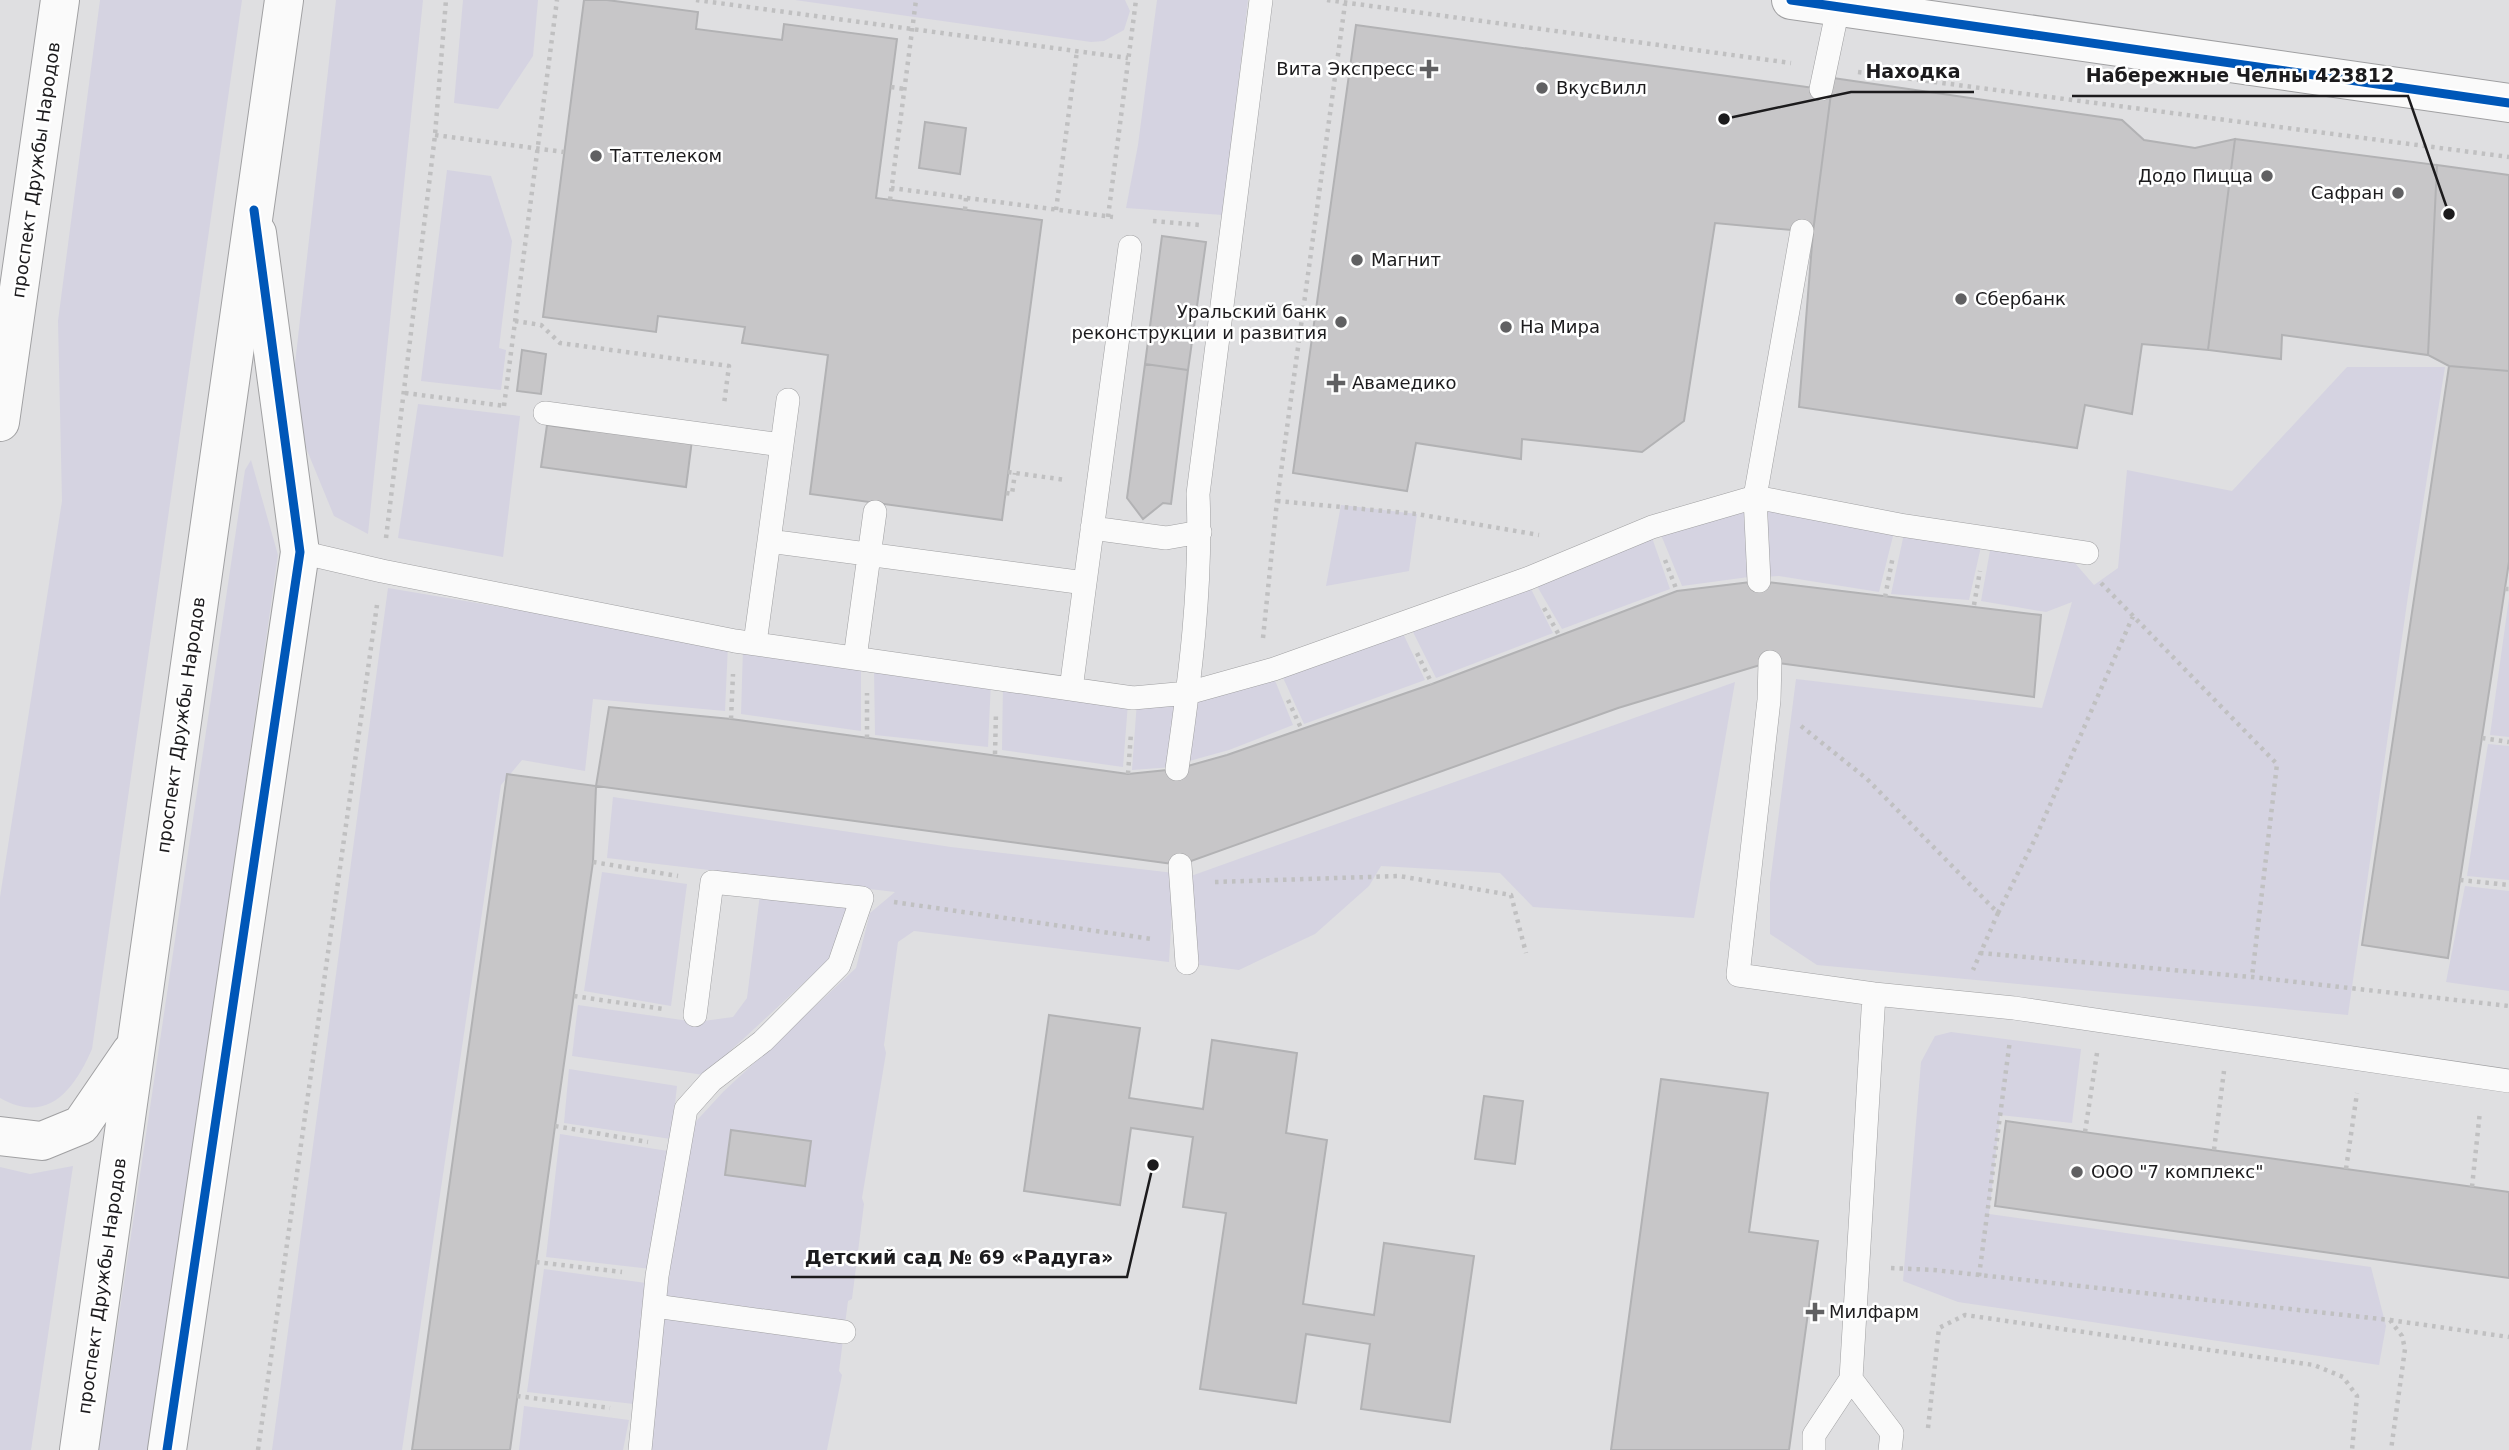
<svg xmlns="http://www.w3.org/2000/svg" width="2509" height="1450" font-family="'DejaVu Sans',sans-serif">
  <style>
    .green { fill: #d5d3e1 }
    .building { fill: #c7c6c8; stroke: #b2b2b4; stroke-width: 2 }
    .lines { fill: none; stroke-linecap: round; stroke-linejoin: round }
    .service-casing { stroke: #a0a0a2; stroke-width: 24 }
    .minor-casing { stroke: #a0a0a2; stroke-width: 40 }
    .secondary-casing { stroke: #a0a0a2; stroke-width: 40 }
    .path { stroke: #c0c0c1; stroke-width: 4.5; stroke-dasharray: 3.5 5; stroke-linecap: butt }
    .service { stroke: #fafafa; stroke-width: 23 }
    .minor { stroke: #fafafa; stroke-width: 38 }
    .secondary { stroke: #fafafa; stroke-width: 38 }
    .cycleway-casing { stroke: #fff; stroke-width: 13 }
    .cycleway { stroke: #0057b8; stroke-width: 9 }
    .poi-dot { fill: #606062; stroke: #fff; stroke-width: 2.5 }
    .labels { text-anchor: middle; stroke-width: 5; stroke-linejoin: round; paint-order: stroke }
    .poi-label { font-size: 18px; fill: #1c1b1d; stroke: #fff; text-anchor: start }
    .street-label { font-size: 18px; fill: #1c1b1d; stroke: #fff }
    .leader { fill: none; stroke: #1c1b1d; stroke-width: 2.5 }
    .callout-dot { fill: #1c1b1d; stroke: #fff; stroke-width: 2.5 }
    .callout-label { font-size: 19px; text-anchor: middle; font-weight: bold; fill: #1c1b1d; stroke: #fff; stroke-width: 5; stroke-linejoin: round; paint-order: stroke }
  </style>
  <rect width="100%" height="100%" fill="#dfdfe1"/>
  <path class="green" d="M100 0H242L92 1049C74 1090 48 1125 0 1098V897L62 501 58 321Z
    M336 0H423L368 534 334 516 297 426 294 373Z
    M463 0H538L533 56 498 109 454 103Z
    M795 0H1125L1130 11 1124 30 1104 41 1091 42Z
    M1157 0H1248L1223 215 1126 208 1138 145Z
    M447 170 491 176 512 241 499 348 506 350 501 390 421 381Z
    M2347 367H2445L2408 596 2348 1015 1817 965 1770 934V883L1796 679 2042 708 2072 602 2046 612 1981 601 1991 545 2067 554 2094 585 2118 568 2127 470 2232 491Z
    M418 404 520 416 503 557 398 538Z
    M251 460 278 555 151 1450H99L245 470Z
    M1759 502 1895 528 1879 592 1779 576 1763 577Z
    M1751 503 1756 576 1682 586 1659 530Z
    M1341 505 1417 514 1409 571 1326 586Z
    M1905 529 1982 542 1969 600 1891 594Z
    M1650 532 1670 589 1562 629 1534 581Z
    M1528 583 1553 633 1436 678 1409 624Z
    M388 588 728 645 725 711 593 699 585 771 522 760 501 785 402 1450H272Z
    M2509 598V737L2490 735Z
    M1400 627 1425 680 1304 724 1280 671Z
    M743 649 861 665V731L741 714Z
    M874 668 991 681 988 747 875 735Z
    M1272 673 1293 725 1229 750 1182 763 1191 695Z
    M1735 682 1694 918 1533 907 1500 873 1381 866 1369 886 1315 934 1239 970 1193 964 1191 876Z
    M1003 683 1128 703 1123 767 1002 750Z
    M1183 697 1173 767 1132 770 1137 701Z
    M2488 744 2509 746V880L2467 876Z
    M613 797 951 847 1174 873 1169 962 914 931 898 942 884 1045 886 1053 862 1198 864 1204 852 1299 848 1301 839 1371 842 1375 827 1450H647L688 1130 723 1092 856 968 870 913 895 892 607 858Z
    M602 872 687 884 671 1006 584 991Z
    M2465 886 2509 891V991L2446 982Z
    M760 894 849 906 832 957 704 1075 572 1056 578 1005 696 1022 733 1017 747 998Z
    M1951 1032 2081 1049 2072 1123 2000 1115 1989 1214 2371 1267 2386 1326 2379 1365 1958 1302 1903 1281 1921 1062 1935 1036Z
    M569 1069 677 1086 671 1139 564 1123Z
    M560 1134 668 1151 651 1269 546 1257Z
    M73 1166 31 1450H0V1167L30 1174Z
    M544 1269 646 1283 634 1404 527 1392Z
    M524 1406 629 1420 623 1450H519Z"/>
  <path class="building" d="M584 0H607L698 12 696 29 782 40 784 24 897 39 876 198 1042 220 1002 520 810 494 828 355 742 343 745 327 658 316 656 332 543 317Z
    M1356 25 1821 89 1833 78 1813 232 1715 223 1684 421 1642 452 1522 439 1521 459 1416 443 1407 491 1293 473Z
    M1833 78 2122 120 2144 140 2195 148 2235 139 2208 350 2142 344 2132 414 2085 405 2077 448 1799 407 1813 232Z
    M925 122 966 128 960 174 919 168Z
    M2235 139 2437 165 2428 355 2282 335 2281 359 2208 350Z
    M2437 165 2509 175V371L2449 366 2428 355Z
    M1162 236 1206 242 1188 370 1145 364Z
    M522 350 546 354 541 394 517 391Z
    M1145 364 1188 370 1171 504 1163 503 1143 519 1127 498Z
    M2449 366 2509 371V562L2448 958 2362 945Z
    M547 425 589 431 590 425 692 440 686 487 541 467Z
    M1759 581 2041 615 2034 697 1770 662 1618 708 1180 865 596 786 609 707 731 719 1128 774 1177 769 1227 755 1432 684 1677 591Z
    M507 774 596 786 593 862 555 1126 510 1450H412Z
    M1049 1015 1140 1028 1129 1098 1203 1109 1212 1040 1297 1053 1286 1133 1327 1140 1303 1304 1374 1315 1384 1243 1474 1256 1450 1422 1361 1409 1370 1344 1306 1334 1296 1403 1200 1389 1226 1213 1183 1207 1193 1137 1131 1128 1120 1205 1024 1191Z
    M1661 1079 1768 1093 1749 1232 1818 1241 1789 1450H1611Z
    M1484 1096 1523 1101 1515 1164 1475 1159Z
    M2006 1121 2509 1192V1278L1995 1206Z
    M731 1130 811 1141 805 1186 725 1175Z"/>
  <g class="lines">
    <g class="service-casing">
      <path id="service" d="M1821 89 1838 8
        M788 400 769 541 1085 583 1130 247
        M545 413 782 445
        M1092 528 1166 538 1200 532
        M300 552 382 571 735 641 1133 698 1188 693 1274 669 1529 578 1652 527 1755 497 1802 231
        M1759 581 1755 497 1900 525 2087 553
        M755 643 769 541
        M855 658 875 512
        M1770 662 1769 700 1738 975 1874 994 2014 1008 2509 1081
        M1071 689 1085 583
        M1177 769C1190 679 1202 585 1198 494L1261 0
        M1180 865 1187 963
        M655 1306 844 1332
        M1851 1379 1892 1433 1890 1450
        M640 1450 657 1276 686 1109 711 1081 763 1041 839 965 862 898 712 882 695 1015
        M1814 1450V1435L1851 1379 1874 994"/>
    </g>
    <g class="minor-casing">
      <path id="minor" d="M1791 0 2509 103
        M167 1450 300 552 257 233"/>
    </g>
    <g class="secondary-casing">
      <path id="secondary" d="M0 422 60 0
        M0 1136 42 1141 81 1125 131 1052
        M79 1450 284 0"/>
    </g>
    <path class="path" d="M696 0 1128 58
      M1327 0 1791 63
      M1858 72 2509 157
      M891 87 905 89
      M435 135 564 152
      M891 188 1113 217
      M890 200 916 0
      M965 210 966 198
      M1056 210 1077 51
      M1108 217 1136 0
      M1153 221 1200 225
      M515 321 541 325 560 343 729 366 724 404
      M405 393 505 406
      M504 406 557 0
      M1008 472 1066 480
      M1006 493 1012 494 1015 473
      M1277 501 1417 514 1539 535
      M386 538 435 135 446 0
      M1665 560 1677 591
      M2101 583 2277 764 2252 977
      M2505 589H2509
      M1885 597 1893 556
      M1974 605 1980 571
      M1544 608 1559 635
      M1263 638 1277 501 1345 4
      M1417 653 1432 684
      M1288 700 1301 728
      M731 719 733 674
      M1801 726 1867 779 1998 913 1973 970
      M867 738V693
      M2482 738 2509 742
      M995 754 996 712
      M1128 774 1131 733
      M593 862 678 876
      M2460 880 2509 885
      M1215 882 1399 876 1511 895 1526 953
      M894 902 1152 939
      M1998 913 2035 839 2133 616
      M1980 953 2252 977 2509 1006
      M574 996 663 1009
      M555 1126 648 1142
      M2085 1132 2097 1053
      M2214 1150 2224 1071
      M2346 1169 2357 1093
      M2472 1187 2480 1111
      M536 1262 622 1272
      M1891 1268 1934 1270 2390 1320 2402 1336 2405 1349 2391 1450
      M1979 1276 2010 1040
      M2390 1320 2509 1337
      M517 1396 610 1408
      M1928 1428 1939 1328 1965 1315 2314 1365 2343 1377 2357 1396 2352 1450
      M258 1450 377 605"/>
    <use href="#service" class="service"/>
    <use href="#minor" class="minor"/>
    <use href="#secondary" class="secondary"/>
    <g class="cycleway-casing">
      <path id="cycleway" d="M1791 0 2509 103
        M167 1450 300 552 254 210"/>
    </g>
    <use href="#cycleway" class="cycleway"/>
  </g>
  <g class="poi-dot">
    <path d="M1425.5 58.5h7v7h7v7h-7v7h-7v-7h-7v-7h7z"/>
    <circle cx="1542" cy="88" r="7"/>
    <circle cx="596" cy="156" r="7"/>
    <circle cx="2267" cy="176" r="7"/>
    <circle cx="2398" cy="193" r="7"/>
    <circle cx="1357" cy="260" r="7"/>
    <circle cx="1961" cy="299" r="7"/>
    <circle cx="1341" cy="322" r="7"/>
    <circle cx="1506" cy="327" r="7"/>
    <path d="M1332.5 372.5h7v7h7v7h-7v7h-7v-7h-7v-7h7z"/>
    <circle cx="2077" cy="1172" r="7"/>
    <path d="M1811.5 1301.5h7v7h7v7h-7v7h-7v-7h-7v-7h7z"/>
  </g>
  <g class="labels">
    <g class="poi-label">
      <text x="1415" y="75" text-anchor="end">Вита Экспресс</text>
      <text x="1556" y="94">ВкусВилл</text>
      <text x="610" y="162">Таттелеком</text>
      <text x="2253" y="182" text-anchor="end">Додо Пицца</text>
      <text x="2384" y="199" text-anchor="end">Сафран</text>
      <text x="1371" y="266">Магнит</text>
      <text x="1975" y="305">Сбербанк</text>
      <text x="1327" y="318" text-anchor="end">Уральский банк<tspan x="1327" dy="21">реконструкции и развития</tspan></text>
      <text x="1520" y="333">На Мира</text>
      <text x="1352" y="389">Авамедико</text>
      <text x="2091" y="1178">ООО "7 комплекс"</text>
      <text x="1829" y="1318">Милфарм</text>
    </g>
    <g class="street-label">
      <text transform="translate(36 170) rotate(-82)" y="6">проспект Дружбы Народов</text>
      <text transform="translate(181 725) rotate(-82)" y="6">проспект Дружбы Народов</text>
      <text transform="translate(102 1286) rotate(-82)" y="6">проспект Дружбы Народов</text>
    </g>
  </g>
  <path class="leader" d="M1724 119L1851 92H1974M2449 214L2408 96H2072M1153 1165L1127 1277H791"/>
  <g class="callout-dot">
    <circle cx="1724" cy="119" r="7"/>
    <circle cx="2449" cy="214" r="7"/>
    <circle cx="1153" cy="1165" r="7"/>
  </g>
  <g class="callout-label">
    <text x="1913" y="78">Находка</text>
    <text x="2240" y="82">Набережные Челны 423812</text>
    <text x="959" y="1264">Детский сад № 69 «Радуга»</text>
  </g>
</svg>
